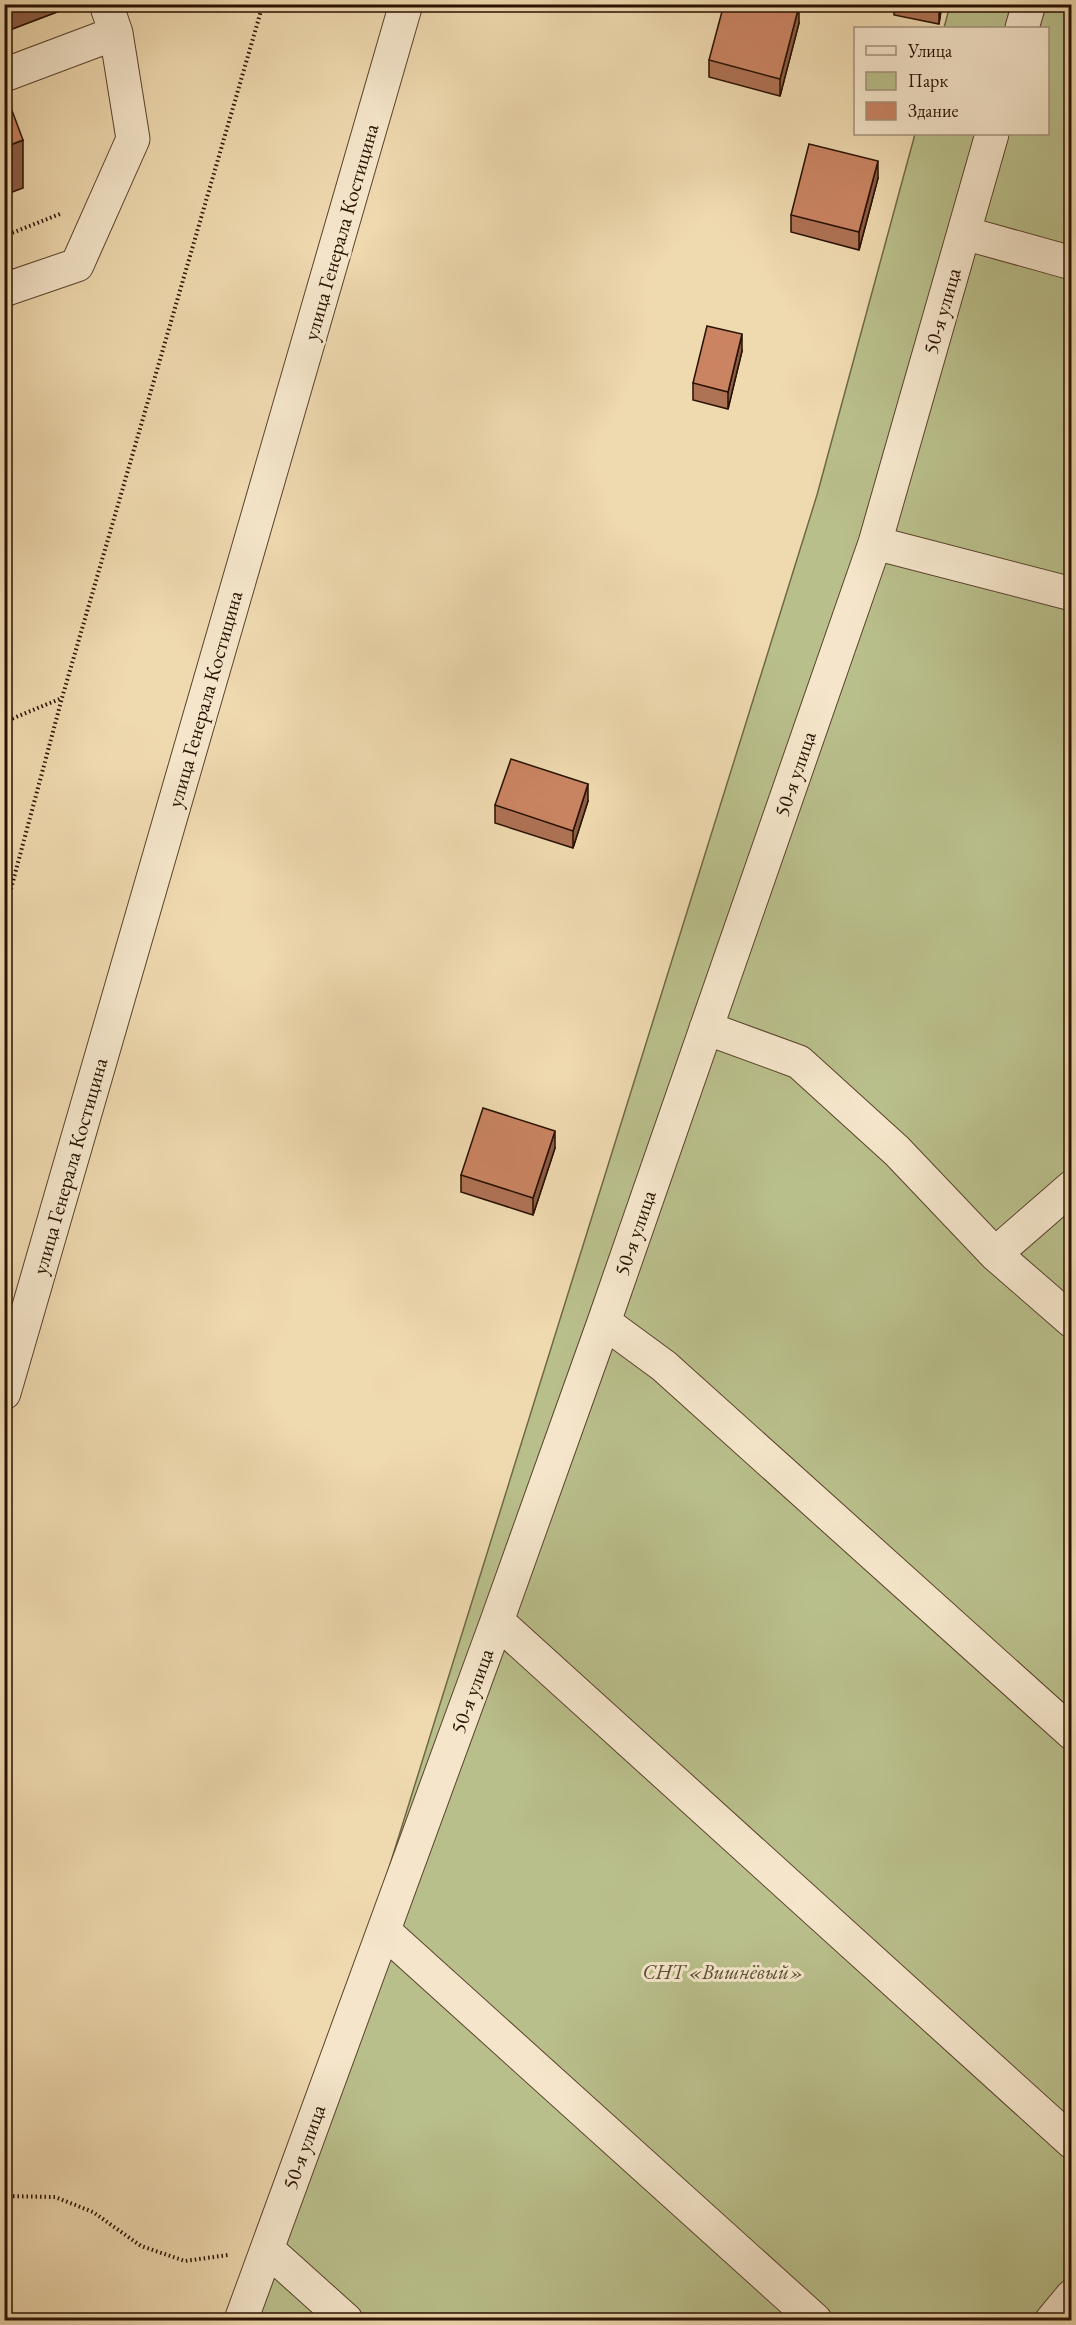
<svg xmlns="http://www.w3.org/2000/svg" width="1076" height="2325" font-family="'EB Garamond',serif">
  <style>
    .green { fill: #b9bf8b; stroke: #706846; stroke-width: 1.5 }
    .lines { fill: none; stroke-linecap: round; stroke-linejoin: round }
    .minor-casing { stroke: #5a432c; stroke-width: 35 }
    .path { stroke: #281101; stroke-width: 4; stroke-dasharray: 1.5 3; stroke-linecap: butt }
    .minor { stroke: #f5e6cb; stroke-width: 33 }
    .wall { fill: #ae7254; stroke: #281101; stroke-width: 1.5 }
    .shaded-wall { fill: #8d5c45; stroke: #281101; stroke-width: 1.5 }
    .building { fill: #ca8462; stroke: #281101; stroke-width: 1.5 }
    .labels { text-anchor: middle; stroke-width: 6; stroke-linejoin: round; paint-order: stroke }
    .street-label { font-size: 21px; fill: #281101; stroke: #f5e6cb }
    .park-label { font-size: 21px; font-style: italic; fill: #5b4e31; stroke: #f5e6cb }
  </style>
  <rect width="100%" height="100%" fill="#efd9af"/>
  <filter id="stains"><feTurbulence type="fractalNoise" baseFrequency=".00333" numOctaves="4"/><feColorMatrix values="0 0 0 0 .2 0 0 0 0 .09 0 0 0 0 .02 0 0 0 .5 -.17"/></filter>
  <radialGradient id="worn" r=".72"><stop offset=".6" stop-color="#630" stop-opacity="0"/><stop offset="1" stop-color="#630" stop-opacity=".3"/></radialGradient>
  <path class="green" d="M950 5H1071V2320H248L817 495 915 134H1048V28H944Z"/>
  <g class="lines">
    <g class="minor-casing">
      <path id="minor" d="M1022 28 1029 4
        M4 75 116 33 106 4
        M964 233 1072 263
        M4 290 77 265 133 139 116 33
        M875 543 1072 594
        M706 1028 799 1062 897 1151 995 1254 1072 1321
        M995 1254 1072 1187
        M604 1322 664 1366 1072 1733
        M4 1393 406 4
        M497 1621 1072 2142
        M384 1931 815 2320
        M267 2249 346 2320
        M241 2320 497 1621 604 1322 875 543 992 134
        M1052 2320 1072 2296"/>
    </g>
    <path class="path" d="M4 236 60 214
      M4 722 62 698
      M4 915 62 698 263 4
      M4 2196 55 2197 93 2212 141 2246 185 2261 228 2255"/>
    <use href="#minor" class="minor"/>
  </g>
  <path class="wall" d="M4 4H78L7 31 4 24Z
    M894 4H942L939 24 894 15Z
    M799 23 780 96 709 77V60Z
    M878 178 859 250 791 232V215Z
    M742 351 728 409 693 400V383Z
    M588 801 573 848 495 823V805Z
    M555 1148 533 1215 461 1192V1175Z"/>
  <path class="shaded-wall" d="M7 4H78L7 31Z
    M939 4H942L939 24Z
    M799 6V23L780 96V79Z
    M23 140V188L7 194V199L4 200 5 147Z
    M878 161V178L859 250V232Z
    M742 334V351L728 409V392Z
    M588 784V801L573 848V831Z
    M10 1129V1160L4 1180V1149Z
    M555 1131V1148L533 1215V1198Z"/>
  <path class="building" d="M724 4H793L799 6 780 79 709 60Z
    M926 4H939V7Z
    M4 89 23 140 5 147 7 151 4 153Z
    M809 144 878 161 859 232 791 215Z
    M707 326 742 334 728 392 693 383Z
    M511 759 588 784 573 831 495 805Z
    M483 1108 555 1131 533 1198 461 1175Z
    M4 1124 10 1129 4 1149Z"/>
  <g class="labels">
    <g class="street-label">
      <text transform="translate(341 232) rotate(-74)" y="7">улица Генерала Костицина</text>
      <text transform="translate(942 311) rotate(-74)" y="7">50-я улица</text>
      <text transform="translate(205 699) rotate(-74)" y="7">улица Генерала Костицина</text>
      <text transform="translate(795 774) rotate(-71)" y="7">50-я улица</text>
      <text transform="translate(70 1166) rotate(-74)" y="7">улица Генерала Костицина</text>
      <text transform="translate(635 1233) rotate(-71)" y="7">50-я улица</text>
      <text transform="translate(472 1691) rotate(-70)" y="7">50-я улица</text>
      <text transform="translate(304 2147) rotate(-70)" y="7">50-я улица</text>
    </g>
    <g class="park-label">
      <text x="723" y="1979">СНТ «Вишнёвый»</text>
    </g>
  </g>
  <rect width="1076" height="2325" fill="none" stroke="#efd9af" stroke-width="24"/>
  <rect x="6" y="6" width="1064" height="2313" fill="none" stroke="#281101" stroke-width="3"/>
  <rect x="12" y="12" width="1052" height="2301" fill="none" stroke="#281101" stroke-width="1.5"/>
  <rect x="854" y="27" width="195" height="108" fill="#f5e6cb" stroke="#a3917a" stroke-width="1.5"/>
  <rect x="866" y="46" width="30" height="9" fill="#f5e6cb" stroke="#a3917a" stroke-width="1.5"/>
  <text x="908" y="57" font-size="18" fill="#281101">Улица</text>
  <rect x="866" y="72" width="30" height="18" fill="#b9bf8b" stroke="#a3917a" stroke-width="1.5"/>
  <text x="908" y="87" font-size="18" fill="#281101">Парк</text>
  <rect x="866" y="102" width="30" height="18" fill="#ca8462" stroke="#a3917a" stroke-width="1.5"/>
  <text x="908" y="117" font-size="18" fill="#281101">Здание</text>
  <rect width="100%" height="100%" filter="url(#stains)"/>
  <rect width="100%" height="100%" fill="url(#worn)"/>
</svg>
